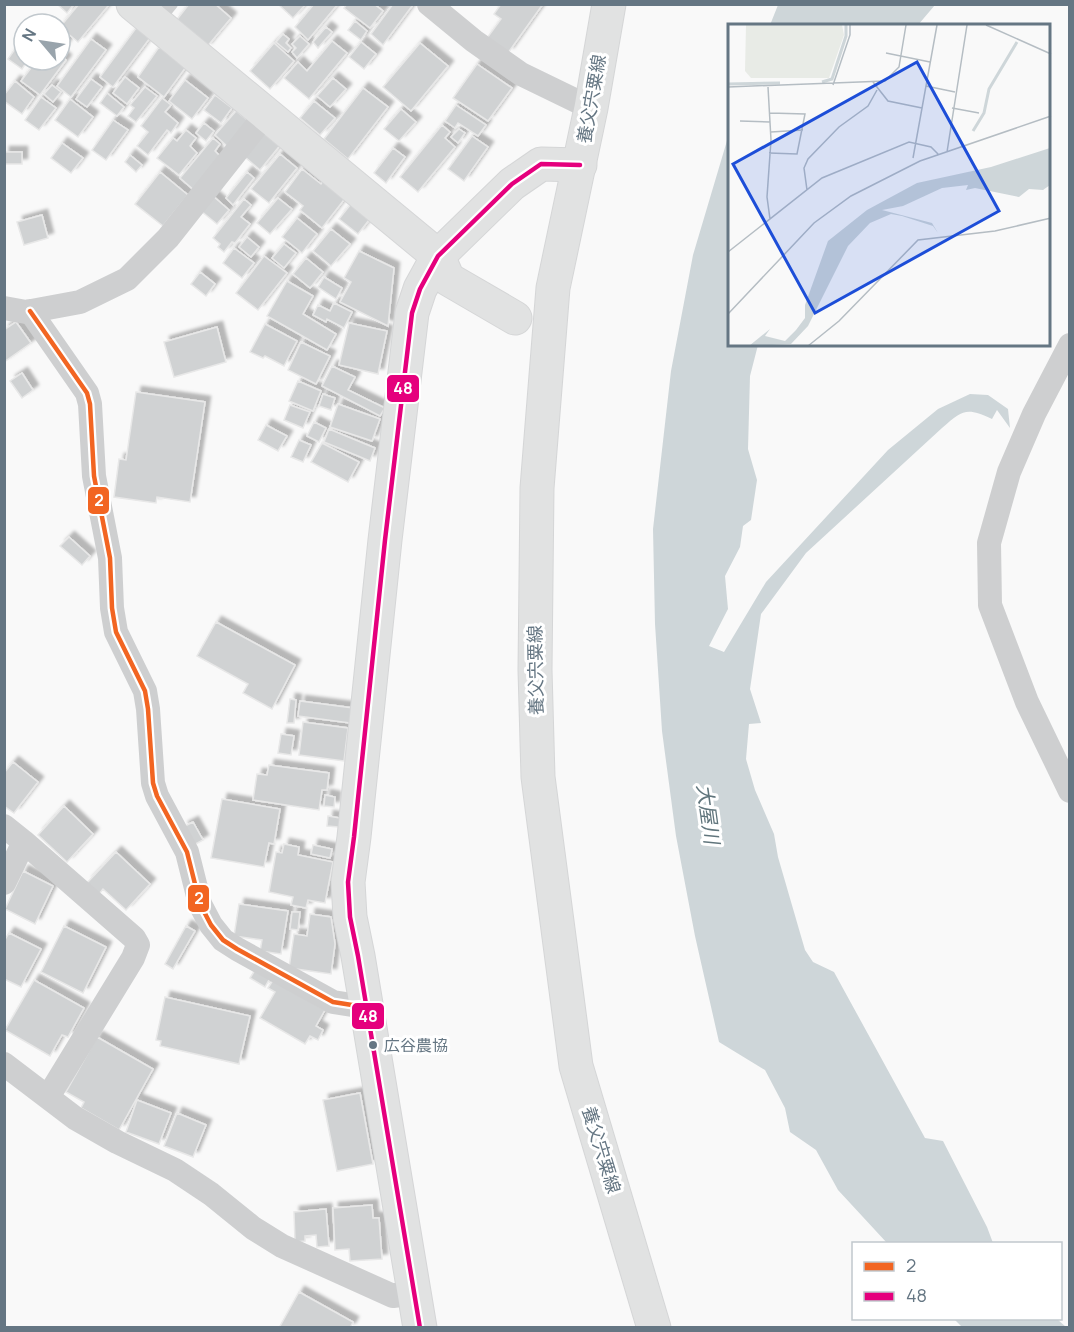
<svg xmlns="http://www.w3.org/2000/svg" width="1074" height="1332" font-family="Manrope,'Noto Sans JP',sans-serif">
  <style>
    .water { fill: #ced6d9 }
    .building { fill: #d0d2d3; stroke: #e8e8e8; stroke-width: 1.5; filter: url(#shadow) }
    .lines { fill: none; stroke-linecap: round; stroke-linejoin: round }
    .secondary-casing { stroke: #d5d6d7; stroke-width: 35 }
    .primary-casing { stroke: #d5d6d7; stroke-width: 35 }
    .lane { stroke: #cecfd0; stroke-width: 12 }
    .street { stroke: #cecfd0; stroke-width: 24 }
    .secondary { stroke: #e1e2e2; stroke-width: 33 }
    .primary { stroke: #e1e2e2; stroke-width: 33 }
    .bus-1-casing { stroke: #fff; stroke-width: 9 }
    .bus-2-casing { stroke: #fff; stroke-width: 9 }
    .bus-1 { stroke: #f26522; stroke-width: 4.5 }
    .bus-2 { stroke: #e5007d; stroke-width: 4.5 }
    .bus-dot { fill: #657683; stroke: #fff; stroke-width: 2 }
    .labels { text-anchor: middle; stroke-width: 6; stroke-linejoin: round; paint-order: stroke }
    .bus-label { font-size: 16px; fill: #657683; stroke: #fff; text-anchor: start }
    .street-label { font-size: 18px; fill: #657683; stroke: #fff }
    .water-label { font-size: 20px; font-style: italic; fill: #60757c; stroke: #fff }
    .inset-river { fill: none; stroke: #ced6d9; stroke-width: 3 }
    .inset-road { fill: none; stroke: #b5bdc3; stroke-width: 1.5 }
    .view { fill: #1d4ed8; fill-opacity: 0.15; stroke: #1d4ed8; stroke-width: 3 }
    .inset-edge { fill: none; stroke: #657683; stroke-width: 3 }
    .line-badge { stroke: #fff; stroke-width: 2 }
    .badge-label { font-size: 16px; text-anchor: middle; font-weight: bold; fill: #fff }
  </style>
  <defs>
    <filter id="shadow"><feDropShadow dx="5.5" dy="-5.5" stdDeviation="1.5" flood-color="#0004"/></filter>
  </defs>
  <rect width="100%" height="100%" fill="#f9f9f9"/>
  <path class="water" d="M778 5V4L935 5 918 25H770Z
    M729 134V345H758L750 376 748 449 757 480 751 520 743 526 740 547 725 576 728 609 709 646 724 652 766 582 888 450 938 409 970 394 988 395 1008 409 1010 428 997 410 992 419C966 407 963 410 942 428L806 553 761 614 750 689 761 723 749 724 746 759 755 790 774 834 778 857 805 950 813 962 834 972 925 1138 943 1141 987 1227 993 1243H887L838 1190 816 1150 790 1132 785 1108 765 1070 719 1042 695 936 676 836 662 731 655 624 653 529 671 371 693 255Z
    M954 1319H1057L1066 1327H962Z"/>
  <path class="building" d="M57 4H74L67 13Z
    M79 4H107L108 6 78 42 60 27Z
    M189 4H215L231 18 206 48 175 22Z
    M278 4H306L293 18Z
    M314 4H338L308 40 295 27Z
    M347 4H374L383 11 370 28 344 8Z
    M393 4H410L412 6 383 45 371 34Z
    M501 4H543L508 53 487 38 501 19 494 14Z
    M355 21 367 31 361 40 348 30Z
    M326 27 332 32 318 48 313 42Z
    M136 28 150 38 113 87 100 77Z
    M60 33 69 40 61 51 60 50Z
    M283 34 289 39 286 43 291 48 288 52 276 42Z
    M24 36V60H28L22 69 8 59Z
    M300 36 309 44 297 58 292 52 296 48 292 44Z
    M91 39 106 50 71 97 57 86Z
    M332 41 347 53 309 99 284 78 298 62 307 71Z
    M361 42 376 54 364 69 349 57Z
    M274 43 294 61 270 89 250 71Z
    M420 43 448 66 411 111 383 87Z
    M159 47 186 67 164 97 138 77Z
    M60 55 66 60 40 95 21 81 37 60H60Z
    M477 64 512 88 488 121 453 98Z
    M125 77 139 88 127 104 113 93Z
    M333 78 346 89 330 107 317 96Z
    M91 79 102 87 87 107 76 99Z
    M185 80 208 98 192 119 169 101Z
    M15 81 34 97 22 114 4 101V95Z
    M52 85 61 92 53 102 44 94Z
    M145 87 157 96 136 122 128 116 134 108 130 105Z
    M363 88 388 107 348 159 324 139Z
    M107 93 124 107 117 116 100 103Z
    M215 95 232 108 221 123 204 110Z
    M41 97 56 108 39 130 25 120Z
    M162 98 171 105 165 112 178 123 171 133 167 130 148 155 137 146 148 132 141 126Z
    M70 99 93 117 78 137 55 120Z
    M314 101 335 118 320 135 300 118Z
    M456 105 486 125 478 136 458 123 455 128 445 121Z
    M401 109 416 122 399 141 384 129Z
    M236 111 251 123 229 148 215 135Z
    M113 120 128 130 106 160 92 150Z
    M204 123 214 131 206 141 196 133Z
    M442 125 450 132 445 138 455 147 418 192 400 177Z
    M459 129 465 133 458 143 451 137Z
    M186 130 196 138 190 146 197 153 179 175 157 158 173 138 177 141Z
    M267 130 282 143 260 170 245 157Z
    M472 136 488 147 464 181 448 169Z
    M213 138 220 144 215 151 222 158 195 191 180 178Z
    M62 143 83 158 71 173 51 158Z
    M393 148 405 157 386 183 374 173Z
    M4 152H22V164H4Z
    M280 154 297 168 269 203 251 189Z
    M130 155 142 165 136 172 125 162Z
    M302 169 321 184 324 179 347 196 322 228 300 210 303 206 285 192Z
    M160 172 188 195 163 226 135 204Z
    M247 172 254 178 233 205 226 198Z
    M213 196 229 210 217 224 201 211Z
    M278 198 292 209 270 234 257 223Z
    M244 199 251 205 241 217 250 224 235 243 232 242 224 252 218 247 220 244 213 238Z
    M354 200 373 215 358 234 339 219Z
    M42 215 48 238 24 245 17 222Z
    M297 218 317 234 302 253 282 237Z
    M331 229 350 244 331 266 313 251Z
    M247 237 259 247 251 257 239 247Z
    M284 244 296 253 284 268 272 258Z
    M234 248 254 263 242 278 223 263Z
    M359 251 394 268 388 326 340 302 351 282 344 278Z
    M264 256 287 273 258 310 236 293Z
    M306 258 323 272 310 288 293 274Z
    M200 272 215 284 206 296 191 284Z
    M324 277 342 288 336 299 318 287Z
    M287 281 313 296 303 314 336 334 327 350 267 316Z
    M334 303 352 312 344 328 327 319 326 322 313 315 318 305 330 311Z
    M16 322 31 343 4 362V330Z
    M349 323 387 331 378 374 339 365Z
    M265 324 297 341 284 366 265 356 263 358 250 352Z
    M217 327 226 362 174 377 164 342Z
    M301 342 330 356 316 384 288 370Z
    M332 366 355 377 348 390 385 408 380 416 322 386Z
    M22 373 33 390 22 398 10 381Z
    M298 381 321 391 313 411 289 401Z
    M136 392 205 402 190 502 157 497 156 503 114 497 119 459 126 460Z
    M323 394 335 398 331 410 319 406Z
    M338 404 380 419 372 441 330 427Z
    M290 405 310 412 303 428 284 420Z
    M314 422 326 428 319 442 307 436Z
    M266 425 287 436 278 451 258 440Z
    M329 429 375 448 370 461 324 442Z
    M299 440 311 445 303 462 291 457Z
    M322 443 359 462 348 482 311 462Z
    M69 537 90 556 82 565 60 546Z
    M216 622 295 665 272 709 243 693 248 684 197 656Z
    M290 699 296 700 294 723H287Z
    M300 701 353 708 350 723 298 716Z
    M303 722 348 728 344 761 299 755Z
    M281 734 294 736 291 755 278 753Z
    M13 762 38 782 14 813 4 806V773Z
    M269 765 329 773 327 790H322L319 810 253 800 257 774 267 775Z
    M325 795 335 797 334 807 324 806Z
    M222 799 280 809 274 844 269 843 264 867 211 858Z
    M64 806 93 834 67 862 38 835Z
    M328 816 340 818 339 827 327 826Z
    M193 822 203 840 192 846 183 827Z
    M284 844 299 847 298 855 333 862 325 903 308 900 306 908 291 905 293 897 269 892 276 852 282 853Z
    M313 845 332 849 330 858 311 854Z
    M116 852 150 884 126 910 103 889 99 894 87 883Z
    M23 871 53 886 35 924 5 909Z
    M239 904 288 911 281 954 260 951 262 940 234 936Z
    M292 912H300L298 930 290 929Z
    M310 914 331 917 335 944 331 974 289 968 294 934 307 936Z
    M64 926 106 947 83 993 41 972Z
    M186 926 195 931 173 969 165 964Z
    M9 933 41 949 21 987 4 979V941Z
    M255 970 270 978 265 987 250 978Z
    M34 980 84 1008 68 1037 62 1035 50 1056 5 1030Z
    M273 980 325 1010 316 1026 323 1030 318 1040 310 1036 305 1044 260 1018 275 992 268 988Z
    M165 997 250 1016 239 1064 160 1046 161 1041 156 1040Z
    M97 1037 153 1069 119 1130 81 1108 84 1102 66 1092Z
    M360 1093 373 1164 337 1171 323 1100Z
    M137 1100 171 1113 159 1144 126 1132Z
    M177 1113 206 1125 193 1157 164 1146Z
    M372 1205 373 1218H379L382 1259 350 1261 349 1249 335 1250 333 1208Z
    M326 1209 329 1246 317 1247 316 1235 305 1236V1241L295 1242 294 1212Z
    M299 1292 353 1322 350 1328H279Z"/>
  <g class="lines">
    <g class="secondary-casing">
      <path id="secondary" d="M133 4 438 256 448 279 515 318
        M420 1328 358 956 350 917 348 882 354 837 385 540 412 313 420 289 438 256 512 184 541 164 580 165"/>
    </g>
    <g class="primary-casing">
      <path id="primary" d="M609 4 591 108 553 288 537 488 535 670 538 777 576 1066 654 1328"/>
    </g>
    <path class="lane" d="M157 22 172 4"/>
    <path class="street" d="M429 4 474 41 521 74 591 108
      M4 308 26 312 80 302 127 279 168 238 266 114
      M30 311 87 393 90 404 94 476 110 558 112 608 116 632 145 691 148 709 153 783 157 796 187 852 200 904 211 925 223 940 237 949 333 1002 352 1005 366 1004
      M1070 345 1034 414 1009 472 989 543 990 605 1027 702 1070 791
      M4 826 24 842 134 938 138 945 133 958 48 1097
      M4 883 24 842
      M4 1064 75 1118 117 1142 175 1170 211 1194 253 1228 282 1246 393 1296 414 1293"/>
    <use href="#secondary" class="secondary"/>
    <use href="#primary" class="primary"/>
    <g class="bus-1-casing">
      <path id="bus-1" d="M30 311 87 393 90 404 94 476 110 558 112 608 116 632 145 691 148 709 153 783 157 796 187 852 200 904 211 925 223 940 237 949 333 1002 352 1005 366 1004"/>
    </g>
    <g class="bus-2-casing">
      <path id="bus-2" d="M420 1328 358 956 350 917 348 882 354 837 385 540 412 313 420 289 438 256 512 184 541 164 580 165"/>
    </g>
    <use href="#bus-1" class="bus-1"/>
    <use href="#bus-2" class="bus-2"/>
  </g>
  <circle class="bus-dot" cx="373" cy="1045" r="5"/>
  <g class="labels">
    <g class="bus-label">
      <text x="384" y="1051">広谷農協</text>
    </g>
    <g class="street-label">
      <text transform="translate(592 99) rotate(-80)" y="6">養父宍粟線</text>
      <text transform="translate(536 670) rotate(-91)" y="6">養父宍粟線</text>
      <text transform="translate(601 1150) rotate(73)" y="6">養父宍粟線</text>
    </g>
    <g class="water-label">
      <text transform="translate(708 814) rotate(82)" y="7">大屋川</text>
    </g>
  </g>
  <g transform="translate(728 24)">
    <rect width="322" height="322" fill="#f9f9f9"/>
    <path d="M18 1H114L116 11 101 54H23L17 47Z" fill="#e8ebe6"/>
    <path d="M322 124V161L315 166 301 165 291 173 247 164 238 166 240 161 214 164 175 182 154 186 204 199 210 209 205 202 174 192 163 190 142 199 120 222 80 302 63 320 21 322 42 305 37 312 57 317 68 306 77 294V281L100 217 139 186 189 159 263 143Z" fill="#ced6d9"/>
    <path class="inset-river" d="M94 58 104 55 118 12V1M0 60 52 59M245 107 256 89 261 65 289 18"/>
    <path class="inset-road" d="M258 1 323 30M158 29 202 38M145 58 160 77 194 84M105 61 122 11V1M198 62 227 68M0 63 157 57 171 43 178 1M40 63 43 116 39 173 42 195M224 84 251 89M12 97 42 98M43 108 75 106M219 128 239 1M41 129 69 130 77 90 42 89M185 134 209 1M79 166 76 144 80 135 111 103 140 82 149 66M0 228 94 154 181 118 203 123 211 131M0 290 86 199 123 172 192 137 323 92M80 322 111 297 190 216 267 207 323 194"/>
    <path class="view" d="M189 38 271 187 87 289 5 140Z"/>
    <rect width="322" height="322" class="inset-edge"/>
  </g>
  <g class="line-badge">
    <rect x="386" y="374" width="34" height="29" rx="6" fill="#e5007d"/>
    <rect x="87" y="486" width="23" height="29" rx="6" fill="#f26522"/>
    <rect x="187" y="884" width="23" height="29" rx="6" fill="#f26522"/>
    <rect x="351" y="1002" width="34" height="28" rx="6" fill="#e5007d"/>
  </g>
  <g class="badge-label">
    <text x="403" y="394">48</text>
    <text x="99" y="506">2</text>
    <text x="199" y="904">2</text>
    <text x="368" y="1022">48</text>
  </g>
  <rect width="1074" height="1332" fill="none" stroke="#657683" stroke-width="12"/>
  <rect x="852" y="1242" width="210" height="78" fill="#ffffff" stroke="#c1c8cd" stroke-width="1.5"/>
  <rect x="864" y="1262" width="30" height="9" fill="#f26522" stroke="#c1c8cd" stroke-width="1.5"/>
  <text x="906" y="1272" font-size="18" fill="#657683">2</text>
  <rect x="864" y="1292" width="30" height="9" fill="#e5007d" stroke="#c1c8cd" stroke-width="1.5"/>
  <text x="906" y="1302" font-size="18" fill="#657683">48</text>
  <g transform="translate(42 42) rotate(299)"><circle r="28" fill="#ffffff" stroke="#c1c8cd" stroke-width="1.5"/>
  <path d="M0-4.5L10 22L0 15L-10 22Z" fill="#99a4ac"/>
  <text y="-9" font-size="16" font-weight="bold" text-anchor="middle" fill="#657683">N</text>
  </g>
</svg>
